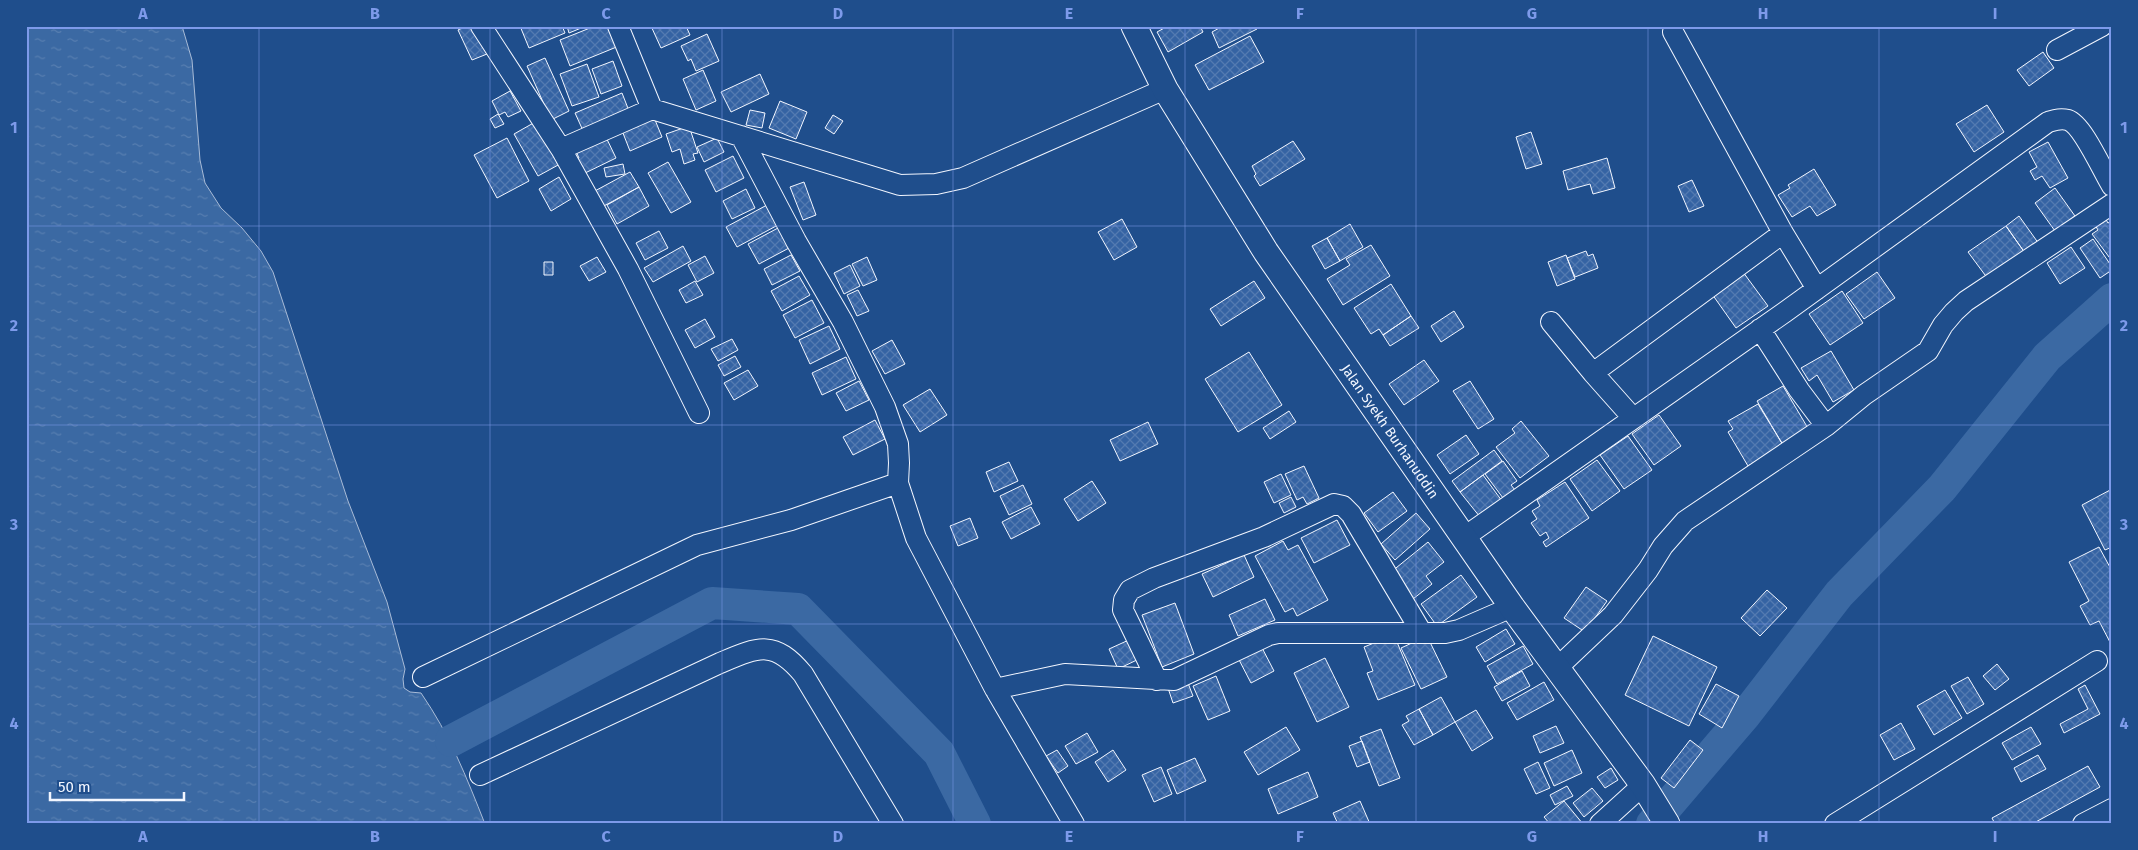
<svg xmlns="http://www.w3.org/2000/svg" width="2138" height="850" font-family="'Fira Sans',sans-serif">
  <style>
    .water { fill: url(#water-ripples); stroke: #a8bbd7 }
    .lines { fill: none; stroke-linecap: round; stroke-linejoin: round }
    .river { stroke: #3b69a3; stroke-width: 32 }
    .building { fill: url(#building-cross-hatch); stroke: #f2f6ff }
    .minor-casing { stroke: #f2f6ff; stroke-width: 22 }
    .major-casing { stroke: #f2f6ff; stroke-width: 27 }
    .minor { stroke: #1f4e8c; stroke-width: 20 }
    .major { stroke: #1f4e8c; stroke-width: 25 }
    .grid { fill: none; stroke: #7d9aea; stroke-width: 1; stroke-opacity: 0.55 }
    .labels { text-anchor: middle; stroke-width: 4; stroke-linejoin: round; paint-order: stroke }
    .street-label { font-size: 14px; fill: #f2f6ff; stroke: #1f4e8c }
    .neatline { fill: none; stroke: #7d9aea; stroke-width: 2 }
    .grid-label { font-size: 16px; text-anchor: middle; font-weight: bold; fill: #7d9aea }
  </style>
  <defs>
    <pattern id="water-ripples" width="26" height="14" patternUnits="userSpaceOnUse" patternTransform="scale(1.25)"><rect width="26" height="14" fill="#3b69a3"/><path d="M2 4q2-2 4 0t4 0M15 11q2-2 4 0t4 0" fill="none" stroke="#587fb1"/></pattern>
    <pattern id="building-cross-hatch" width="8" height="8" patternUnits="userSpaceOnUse" patternTransform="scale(1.25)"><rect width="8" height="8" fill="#3563a3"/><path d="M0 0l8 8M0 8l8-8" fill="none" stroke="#537ab1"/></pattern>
  </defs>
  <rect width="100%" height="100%" fill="#1f4e8c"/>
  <path class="water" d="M26 26H182L192 60 200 160 205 183 221 208 242 228 261 251 273 272 348 501 387 602 405 669 403 679 404 688 410 692 421 693C450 735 466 776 485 824H26Z"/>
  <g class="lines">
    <path class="river" d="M451 741 712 603 798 609 939 753 975 824
      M1652 824 1746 714 1839 594 1942 488 2047 357 2112 299"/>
  </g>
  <path class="building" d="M466 26H473L487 54 472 60 458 30Z
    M520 26H562L565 33 529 48Z
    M567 26H586L569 33Z
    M595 26H611L619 46 570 66 560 40Z
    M651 26H686L690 35 661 48Z
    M1168 26H1200L1203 32 1168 52 1157 32Z
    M1223 26H1256L1257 29 1219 48 1212 32Z
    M707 34 719 61 696 71 691 59 688 61 681 46Z
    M1250 36 1264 62 1209 90 1195 65Z
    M2043 52 2054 68 2029 86 2017 70Z
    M545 58 569 111 551 120 527 66Z
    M613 61 622 86 601 94 592 69Z
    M587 64 599 97 572 106 560 74Z
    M703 70 716 101 696 110 683 79Z
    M760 74 769 94 731 112 721 92Z
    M510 91 521 111 508 117 505 112 499 115 492 101Z
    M622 93 631 116 585 135 575 113Z
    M780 101 807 112 796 139 769 128Z
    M1987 105 2004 132 1974 152 1956 124Z
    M750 110 765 113 762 128 746 125Z
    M498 114 504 124 495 128 490 119Z
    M653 115 662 137 630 151 621 128Z
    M833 115 843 121 834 134 825 128Z
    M537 121 560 164 538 176 514 134Z
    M689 126 698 153 693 154 695 160 684 164 680 149 672 152 666 134Z
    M1531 132 1542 164 1526 169 1516 137Z
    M604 133 616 158 581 175 574 161 579 158 574 147Z
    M507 138 529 181 497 198 474 155Z
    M717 138 724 152 704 162 697 147Z
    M1293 141 1305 159 1260 186 1254 176 1256 174 1252 166Z
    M2048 142 2068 178 2050 188 2042 176 2035 180 2030 171 2037 167 2029 152Z
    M733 156 744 178 716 192 705 170Z
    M1607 158 1615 188 1593 194 1590 184 1568 190 1563 171Z
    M668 162 691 202 671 213 648 173Z
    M623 164 625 174 606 177 604 168Z
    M1814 169 1836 205 1817 216 1810 206 1792 217 1778 195 1790 188 1788 185Z
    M630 172 639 187 602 207 593 192Z
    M559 177 571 199 551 211 539 189Z
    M1692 180 1704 206 1689 212 1678 186Z
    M804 182 816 215 803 220 790 187Z
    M639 187 649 206 617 224 607 205Z
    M2055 188 2075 216 2055 231 2035 203Z
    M746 189 755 208 732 219 723 201Z
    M767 205 778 225 737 247 726 227Z
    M2019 216 2039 244 2025 253 2006 226Z
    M2105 218 2108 223 2112 221V261L2092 234 2098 230 2095 225Z
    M1122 219 1137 247 1114 260 1098 232Z
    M1350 224 1363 247 1340 261 1327 238Z
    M2006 226 2025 253 1988 279 1968 252Z
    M778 228 789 248 759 264 748 244Z
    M659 231 668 248 645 260 636 243Z
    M1327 238 1340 261 1325 269 1312 246Z
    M2093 239 2112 267V270L2100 278 2080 248Z
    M1371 245 1390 276 1343 305 1327 279 1350 265 1346 259Z
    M683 246 691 261 653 282 644 268Z
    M2071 247 2085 268 2060 284 2047 263Z
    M1586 251 1588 256 1593 254 1598 268 1575 277 1567 258Z
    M791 255 800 271 772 285 764 269Z
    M1566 255 1575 279 1557 286 1548 262Z
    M705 256 714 273 697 282 688 265Z
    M597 257 606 272 589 281 580 266Z
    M867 257 877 280 863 286 852 264Z
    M544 262H553V275H544Z
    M850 265 860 286 844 294 834 273Z
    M1743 272 1768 306 1736 328 1712 294Z
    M1877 272 1895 298 1864 319 1846 294Z
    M799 276 810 295 782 311 771 291Z
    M695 281 703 295 686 303 679 290Z
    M1254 281 1265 298 1221 326 1210 309Z
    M1391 284 1411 316 1383 335 1379 329 1371 334 1354 308Z
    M858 290 869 311 857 316 847 295Z
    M1842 291 1863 323 1830 345 1809 314Z
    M812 300 824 323 795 338 783 315Z
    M1454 311 1464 327 1441 342 1431 326Z
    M1411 316 1419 328 1390 346 1383 335Z
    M705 319 715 337 695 348 685 330Z
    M829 326 840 349 810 364 799 340Z
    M732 339 738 350 718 361 711 349Z
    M892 340 905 364 885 374 872 351Z
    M1831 351 1854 390 1833 402 1817 375 1809 381 1801 368Z
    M1249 352 1282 405 1238 432 1205 379Z
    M735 356 741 367 724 376 718 365Z
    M846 357 856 379 822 395 812 373Z
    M1424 360 1439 381 1404 405 1389 384Z
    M748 370 758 386 734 400 724 383Z
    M859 381 869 400 846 411 836 393Z
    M1470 381 1494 419 1478 429 1453 391Z
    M1783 386 1809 430 1783 445 1757 401Z
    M930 389 947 415 920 432 903 405Z
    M1758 404 1783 445 1748 466 1728 432 1733 429 1728 421Z
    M1289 411 1296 422 1270 439 1263 428Z
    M1659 415 1681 446 1654 465 1632 434Z
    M875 420 885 439 853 455 843 437Z
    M1521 421 1549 456 1520 478 1496 447 1515 433 1512 429Z
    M1148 422 1158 444 1120 461 1110 440Z
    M1466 435 1479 454 1450 474 1437 455Z
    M1628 436 1652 470 1624 489 1600 455Z
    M1494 450 1502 461 1460 492 1452 481Z
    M1597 460 1620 491 1592 511 1570 479Z
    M1503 461 1517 481 1511 485 1515 490 1503 498 1485 474Z
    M1009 462 1018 481 994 492 986 472Z
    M1304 466 1319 498 1307 504 1303 497 1297 500 1285 474Z
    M1281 474 1291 495 1274 503 1264 482Z
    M1483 475 1502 501 1480 517 1460 492Z
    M1092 481 1106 503 1078 521 1064 499Z
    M1565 482 1589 518 1546 547 1543 542 1549 538 1546 532 1540 536 1531 523 1537 519 1532 511 1540 506 1537 500Z
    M1023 485 1032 504 1009 515 1000 496Z
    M2112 489V547L2105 550 2082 505Z
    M1393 492 1407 511 1378 532 1364 513Z
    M1291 497 1296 507 1284 513 1279 503Z
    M1031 507 1040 524 1011 539 1002 522Z
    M1416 513 1430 529 1395 560 1381 544Z
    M970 518 978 538 958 546 950 526Z
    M1337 520 1350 545 1314 563 1301 538Z
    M1283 541 1288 550 1298 545 1328 600 1297 616 1293 608 1285 612 1255 556Z
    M1428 542 1444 562 1426 576 1432 584 1413 599 1391 572Z
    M2099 547 2112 571V646L2099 621 2090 625 2080 606 2089 601 2069 562Z
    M1244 555 1254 577 1213 597 1202 574Z
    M1461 575 1477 597 1437 626 1421 604Z
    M1586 587 1607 601 1585 632 1564 618Z
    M1767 590 1787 608 1760 636 1741 618Z
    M1265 599 1275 620 1238 636 1229 615Z
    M1175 603 1194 654 1162 667 1142 615Z
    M1506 629 1515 644 1485 662 1476 647Z
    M1394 635 1415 685 1378 700 1367 673 1373 671 1364 647Z
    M1427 636 1447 677 1421 689 1401 648Z
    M1653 636 1717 667 1689 726 1625 695Z
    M1131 639 1141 658 1118 669 1109 649Z
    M1259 642 1274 671 1251 683 1236 654Z
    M1523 646 1533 664 1497 684 1487 666Z
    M1325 658 1349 707 1317 722 1294 673Z
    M1997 664 2009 679 1995 690 1983 676Z
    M1522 671 1530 686 1502 701 1494 687Z
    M1216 676 1230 711 1208 720 1193 686Z
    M1968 677 1984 704 1967 714 1951 686Z
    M1186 678 1193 696 1173 703 1167 685Z
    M1544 682 1554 700 1517 720 1507 703Z
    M1716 684 1739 696 1722 728 1699 714Z
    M2085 685 2100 714 2064 733 2060 724 2088 709 2078 689Z
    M1945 690 1962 718 1934 735 1917 706Z
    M1441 697 1455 722 1433 735 1419 709Z
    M1419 709 1433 735 1414 745 1402 725 1409 721 1406 716Z
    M1476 710 1493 738 1472 751 1455 722Z
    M1901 723 1915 749 1894 760 1880 735Z
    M1556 726 1564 743 1540 753 1533 736Z
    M1286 727 1300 750 1258 775 1244 752Z
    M2031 727 2041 744 2012 760 2002 743Z
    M1381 729 1400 778 1379 786 1360 737Z
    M1087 733 1098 752 1076 764 1065 746Z
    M1690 740 1703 750 1674 788 1661 778Z
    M1362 741 1370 762 1357 767 1349 746Z
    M1057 750 1068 766 1058 773 1046 756Z
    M1113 750 1126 770 1108 782 1095 762Z
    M1572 750 1582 773 1554 786 1544 763Z
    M2038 755 2046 769 2021 782 2014 768Z
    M1195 758 1206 781 1177 794 1167 770Z
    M1538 762 1550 788 1536 794 1524 769Z
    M2088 766 2100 787 2032 824H1995L1992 818Z
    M1161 767 1172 794 1154 802 1142 775Z
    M1611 768 1618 780 1605 788 1597 777Z
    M1308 772 1318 797 1278 814 1268 789Z
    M1567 786 1573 796 1555 805 1550 795Z
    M1592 788 1603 801 1584 817 1573 803Z
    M1360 801 1370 824H1338L1333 813Z
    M1564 801 1583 824H1550L1544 817Z"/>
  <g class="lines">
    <g class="minor-casing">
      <path id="minor" d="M481 26 561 149 628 269 699 413
        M618 26 652 109 900 185 936 184 963 178 1165 89
        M1673 32 1783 233 1817 289
        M2057 50 2102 26
        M741 136 796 241 843 322 885 407 898 444 899 463 898 483 916 538 995 689 1074 824
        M561 149 652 109
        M1551 322 1593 373 1633 418
        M1760 329 1799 390 1826 426
        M1593 373 1783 233
        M1463 538 1785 312 2048 122C2055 120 2060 118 2068 120 2083 125 2103 172 2112 186
        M1557 668 1613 615 1648 570 1663 546 1685 521 1826 426 1864 395 1928 351 1943 325 1954 312 1966 301 2112 204
        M423 677 697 545 791 520 898 483
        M1157 680 1123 610 1124 600 1130 590 1154 578 1264 537 1334 504 1343 506 1351 514 1422 633
        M995 689 1065 674 1174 680 1269 635 1278 633H1445L1459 630 1512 607
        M480 775 720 663C758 647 774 639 803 674L893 824
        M1600 824 1643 785
        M1835 824 2097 661
        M2083 824 2112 809"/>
    </g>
    <g class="major-casing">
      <g id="major">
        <path id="s1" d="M1134 26 1165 89 1266 252 1512 607 1643 785 1667 824"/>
      </g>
    </g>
    <use href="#minor" class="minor"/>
    <use href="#major" class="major"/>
  </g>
  <path class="grid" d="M259 26V824M490 26V824M722 26V824M953 26V824M1185 26V824M1416 26V824M1648 26V824M1879 26V824M26 226H2112M26 425H2112M26 624H2112"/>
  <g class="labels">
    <g class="street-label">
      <text dy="5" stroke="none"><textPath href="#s1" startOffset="480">Jalan Syekh Burhanuddin</textPath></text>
    </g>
  </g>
  <rect width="2138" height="850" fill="none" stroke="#1f4e8c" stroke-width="55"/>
  <path d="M50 792v8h134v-8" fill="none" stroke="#f2f6ff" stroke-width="2.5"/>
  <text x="58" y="792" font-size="15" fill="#f2f6ff" stroke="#1f4e8c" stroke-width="4" paint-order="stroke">50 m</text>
  <rect x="28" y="28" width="2082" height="794" class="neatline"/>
  <g class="grid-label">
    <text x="143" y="19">A</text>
    <text x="375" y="19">B</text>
    <text x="606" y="19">C</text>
    <text x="838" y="19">D</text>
    <text x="1069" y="19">E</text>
    <text x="1300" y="19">F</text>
    <text x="1532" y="19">G</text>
    <text x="1763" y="19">H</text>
    <text x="1995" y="19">I</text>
    <text x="14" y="133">1</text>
    <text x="2124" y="133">1</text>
    <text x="14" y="331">2</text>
    <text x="2124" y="331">2</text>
    <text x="14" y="530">3</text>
    <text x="2124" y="530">3</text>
    <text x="14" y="729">4</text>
    <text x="2124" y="729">4</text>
    <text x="143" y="842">A</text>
    <text x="375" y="842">B</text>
    <text x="606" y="842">C</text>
    <text x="838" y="842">D</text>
    <text x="1069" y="842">E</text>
    <text x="1300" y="842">F</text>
    <text x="1532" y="842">G</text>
    <text x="1763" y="842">H</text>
    <text x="1995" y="842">I</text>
  </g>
</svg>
